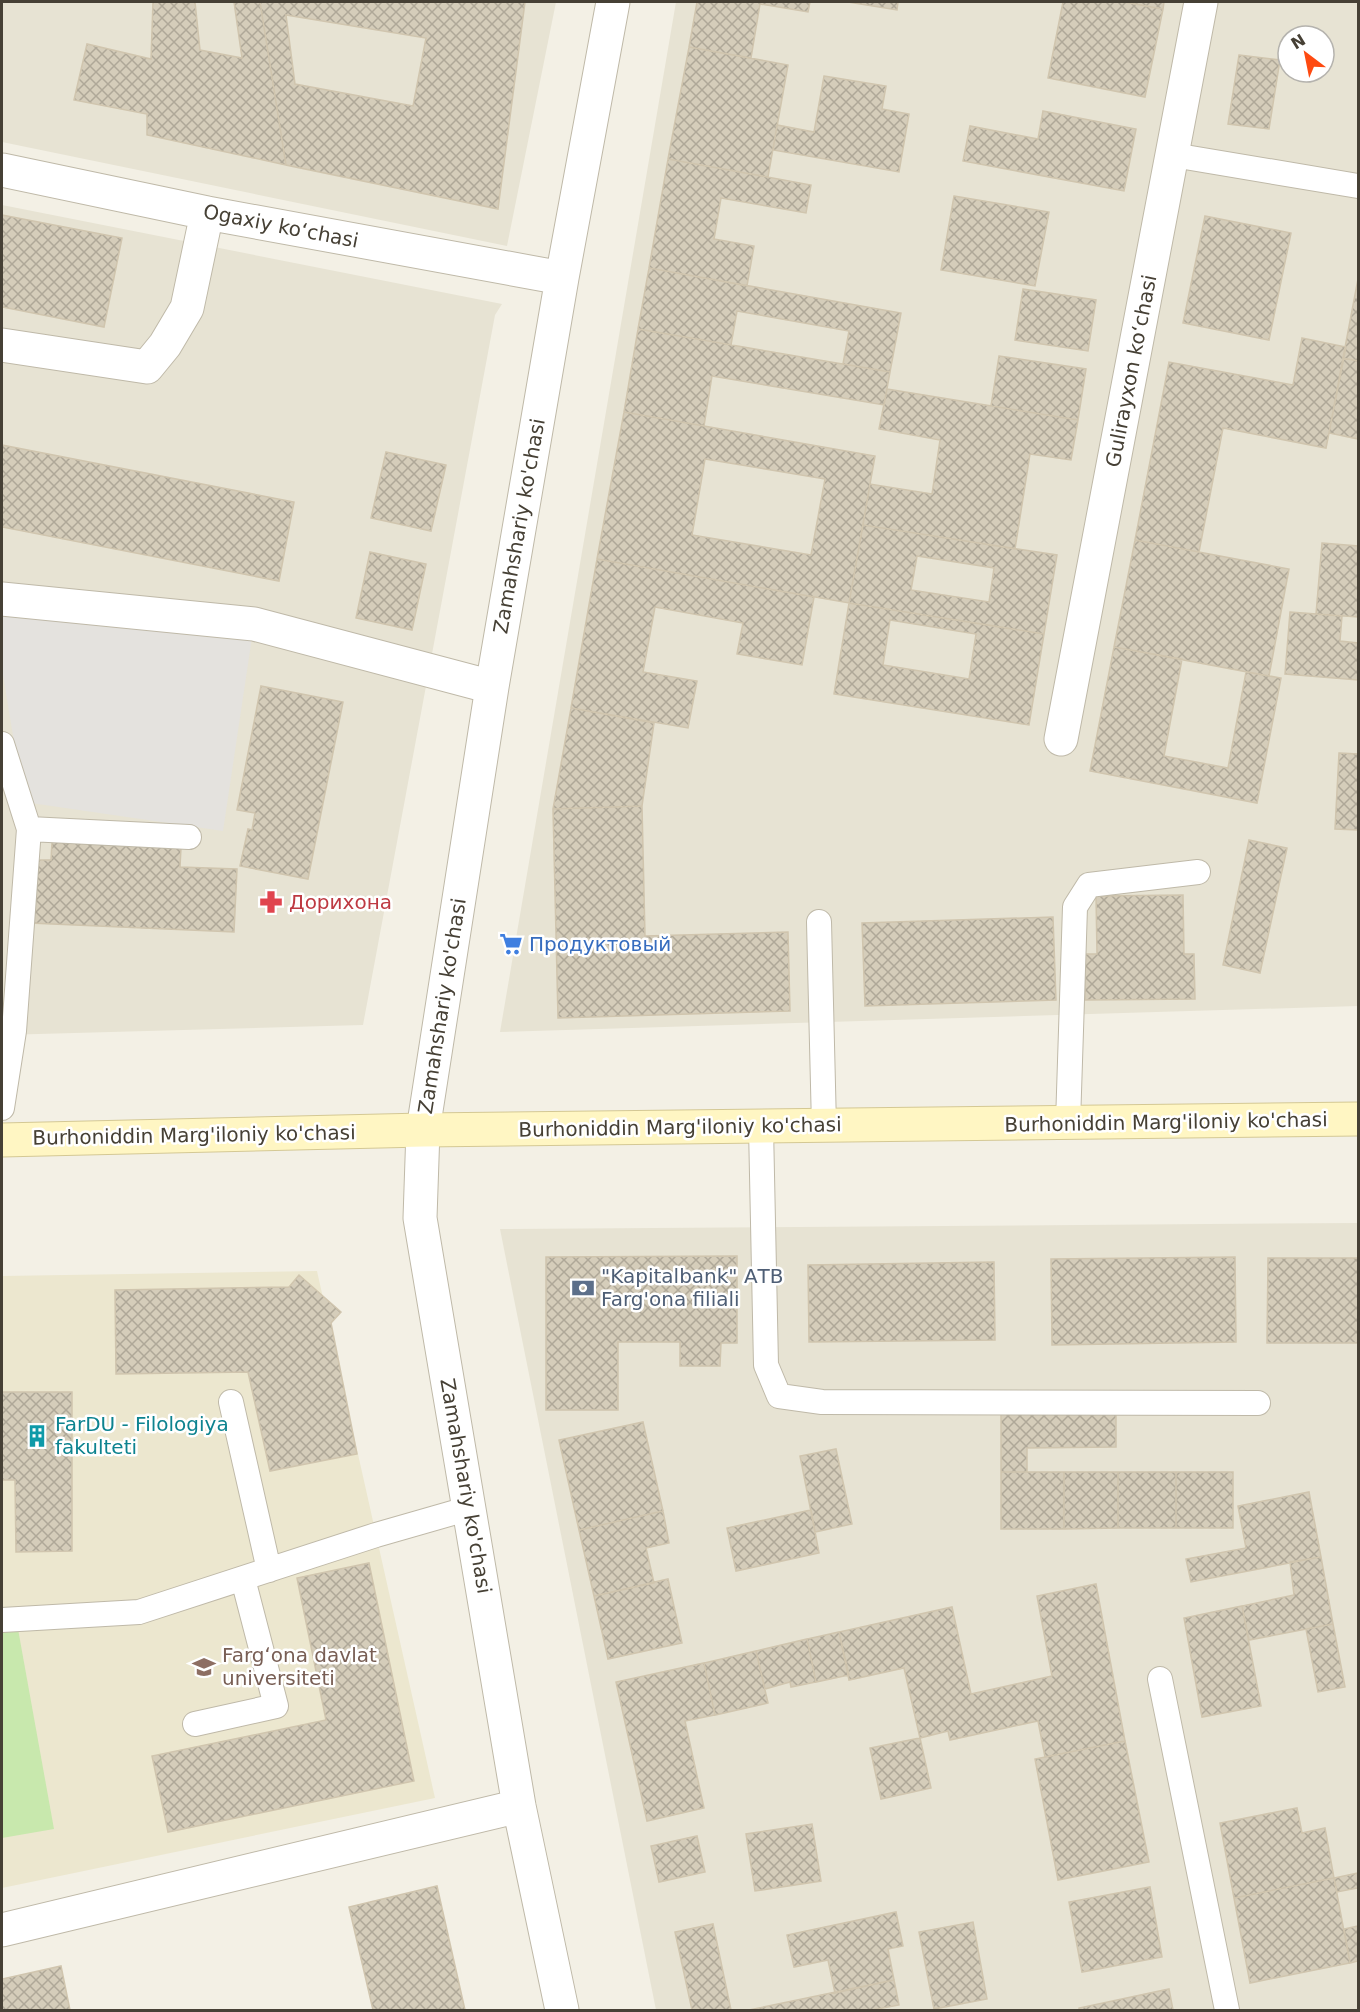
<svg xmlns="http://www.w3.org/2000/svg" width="1360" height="2012" font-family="'DejaVu Sans',sans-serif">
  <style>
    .residential { fill: #e7e3d3; fill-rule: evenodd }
    .education { fill: #ece7cf }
    .pitch { fill: #c8e8ad }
    .parking { fill: #e4e2de }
    .building { fill: url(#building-cross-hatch); stroke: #d0c5ae; stroke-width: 1.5; fill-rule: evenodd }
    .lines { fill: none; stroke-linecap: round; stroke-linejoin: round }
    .lane-casing { stroke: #bfb9a8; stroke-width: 26 }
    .street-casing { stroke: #bfb9a8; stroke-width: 35 }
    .secondary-casing { stroke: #d4c894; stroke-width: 35 }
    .lane { stroke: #fff; stroke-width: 24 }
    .street { stroke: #fff; stroke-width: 33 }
    .secondary { stroke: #fff6c3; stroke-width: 33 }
    .labels { text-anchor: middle; stroke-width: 5; stroke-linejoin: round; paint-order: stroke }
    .street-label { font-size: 20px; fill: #464035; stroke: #fff }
    .health-label { font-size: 20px; fill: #be3a42; stroke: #fff; text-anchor: start }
    .shop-label { font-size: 20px; fill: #366cbe; stroke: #fff; text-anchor: start }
    .service-label { font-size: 20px; fill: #4e5e75; stroke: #fff; text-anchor: start }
    .culture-label { font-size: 20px; fill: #0d838f; stroke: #fff; text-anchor: start }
    .education-label { font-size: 20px; fill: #785e54; stroke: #fff; text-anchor: start }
  </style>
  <defs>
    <pattern id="building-cross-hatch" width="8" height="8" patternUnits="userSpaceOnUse" patternTransform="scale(1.5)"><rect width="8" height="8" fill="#d5cdba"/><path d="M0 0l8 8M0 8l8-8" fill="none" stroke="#afa898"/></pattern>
  </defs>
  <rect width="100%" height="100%" fill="#f3f0e5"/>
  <path class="residential" d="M2 2H556L507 246 2 142Z
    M676 2H1358V1006L500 1032ZM1288 36H1324V72H1288Z
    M2 205 502 304 495 315 363 1025 2 1035Z
    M1358 1223V2010H656L500 1229Z"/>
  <path class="education" d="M317 1271 435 1798 2 1888V1276Z"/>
  <path class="pitch" d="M18 1629 54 1829 2 1838V1632Z"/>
  <path class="parking" d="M2 599 254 624 223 831 24 802 2 669Z"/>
  <path class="building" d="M153 2H195L200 50 242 58 234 2H260L286 165 147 135V114L74 100 87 44 151 59Z
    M260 2H525L498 209 286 165ZM286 15 426 38 413 106 295 84Z
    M697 2H810L808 12 760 4 751 58 689 47Z
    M848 2H898L897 10Z
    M1063 2H1124L1163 9 1145 97 1048 78Z
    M1124 2H1164L1163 9Z
    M689 47 788 65 768 177 668 159Z
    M1239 55 1280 60 1269 129 1228 124Z
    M824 76 886 86 882 109 909 114 899 172 773 150 777 125 814 132Z
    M1043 111 1136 129 1124 191 963 161 970 126 1038 139Z
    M668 159 811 185 806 213 721 198 714 239 754 246 747 286 649 268Z
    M954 196 1049 212 1035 286 941 270Z
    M2 215 122 238 104 327 2 307Z
    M1205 216 1291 233 1269 340 1183 323Z
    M649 268 901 313 890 372 843 364 849 331 737 311 731 345 638 329Z
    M1358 279V361L1343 358Z
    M1023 289 1096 300 1088 351 1015 340Z
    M638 329 890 372 884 405 712 376 704 426 624 412Z
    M1302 338 1346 347 1326 448 1223 428 1199 552 1135 540 1169 362 1293 385Z
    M999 356 1086 369 1078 420 991 406Z
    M1343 358 1358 361V439L1329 433Z
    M887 389 1078 420 1071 460 1030 454 1015 549 863 525 870 484 932 494 940 440 879 429Z
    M624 412 875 456 849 603 597 559ZM705 459 825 479 811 555 692 535Z
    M2 445 294 502 279 581 2 527Z
    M386 452 446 465 431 531 371 518Z
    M863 525 1057 555 1044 634 849 603ZM917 556 994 568 989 602 911 590Z
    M1135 540 1289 569 1269 676 1114 647Z
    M1322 543 1358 546V617L1316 614Z
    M370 552 426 564 412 630 356 618Z
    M597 559 814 597 802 665 737 654 743 623 655 607 643 672 697 681 688 728 571 708Z
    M849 603 1044 634 1029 725 834 694ZM890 620 976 634 969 679 883 665Z
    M1290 612 1342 616 1340 641 1358 643V680L1285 674Z
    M1114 647 1182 659 1164 756 1228 768 1246 672 1281 678 1257 803 1090 771Z
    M261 686 343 702 308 879 240 866 248 829 252 830 255 813 237 810Z
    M571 708 654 723 642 806 553 809Z
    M1339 753 1358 754V830L1335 829Z
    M642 806 645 936 788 932 790 1011 558 1018 553 809Z
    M1249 840 1287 848 1260 973 1223 965Z
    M52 842 181 848 180 867 237 869 234 932 30 923 34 860H51Z
    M1183 895 1184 954H1194L1195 999 1085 1000V954H1097L1096 896Z
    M1053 917 1056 1000 865 1006 862 923Z
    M737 1256V1343H721L720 1366H680V1342H618V1410H546V1257Z
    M1235 1257 1236 1342 1052 1345 1051 1259Z
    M1268 1258H1358V1343H1267Z
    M994 1262 995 1340 809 1342 808 1265Z
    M299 1275 341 1312 331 1323 357 1454 270 1471 248 1372 116 1374 115 1290 289 1287Z
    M2 1392H72V1551L16 1552 15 1480H2Z
    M1116 1412V1447L1027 1448V1472H1001V1413Z
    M643 1422 663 1511 579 1530 559 1440Z
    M836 1449 852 1524 815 1532 800 1456Z
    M1001 1472H1064V1529H1001Z
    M1064 1472H1118V1528L1064 1529Z
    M1118 1472H1176V1528H1118Z
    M1176 1472H1233V1528H1176Z
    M1309 1492 1321 1557 1191 1582 1186 1559 1246 1548 1238 1506Z
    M811 1510 819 1553 736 1571 727 1528Z
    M663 1511 669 1543 646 1548 654 1583 594 1596 579 1530Z
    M1321 1557 1333 1624 1249 1640 1242 1606 1294 1595 1290 1562Z
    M369 1563 414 1781 168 1832 152 1756 326 1720 297 1578Z
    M668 1579 682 1643 608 1659 594 1596Z
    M1096 1584 1125 1741 1045 1757 1038 1721 950 1740 948 1731 920 1738 904 1668 849 1680 839 1632 952 1607 971 1694 1052 1676 1037 1596Z
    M1242 1606 1261 1706 1202 1717 1184 1618Z
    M1333 1624 1345 1687 1318 1692 1306 1629Z
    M839 1632 849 1675 816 1682 807 1639Z
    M807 1639 816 1682 791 1687 790 1682 765 1689 756 1651Z
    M756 1651 768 1703 715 1715 704 1663Z
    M704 1663 715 1715 685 1721 704 1808 647 1821 616 1682Z
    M920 1738 931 1788 881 1799 870 1748Z
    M1125 1741 1149 1862 1058 1880 1035 1759Z
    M1297 1808 1302 1833 1325 1828 1334 1878 1234 1898 1220 1823Z
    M812 1824 821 1881 755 1891 746 1834Z
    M697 1836 705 1872 659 1882 651 1846Z
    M1358 1873V1888L1337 1892 1334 1878Z
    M1334 1878 1350 1963 1250 1983 1234 1898Z
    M437 1886 465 2010H373L349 1907Z
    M1150 1887 1162 1957 1082 1972 1069 1902Z
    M896 1912 903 1946 888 1949 894 1980 835 1993 828 1960 794 1967 787 1935Z
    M973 1922 987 1999 934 2009 919 1932Z
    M713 1924 731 2010H692L675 1932Z
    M1358 1926V1961L1350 1963 1344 1929Z
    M61 1966 70 2010H2V1979Z
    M894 1980 899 2005 872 2010H749Z
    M1169 1989 1173 2010H1079V2008Z"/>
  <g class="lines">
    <g class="lane-casing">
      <path id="lane" d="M1173 155 1358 186
        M2 744 29 829 14 1031 2 1108
        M29 829 189 837
        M819 922 824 1126
        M1068 1123 1075 907 1089 885 1198 872
        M761 1127 766 1365 779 1396 822 1402 1258 1403
        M231 1402 269 1570
        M2 1620 139 1612 376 1535 470 1508
        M1160 1679 1227 2010
        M195 1724 276 1706 243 1579"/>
    </g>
    <g class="street-casing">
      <path id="street" d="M2 170 207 213 562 278
        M2 345 147 367 165 345 187 308 207 213
        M2 599 254 624 492 687
        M1061 739 1201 2
        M2 1930 519 1806
        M562 2010 519 1806 420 1218 423 1130 492 687 562 278 613 2"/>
    </g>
    <g class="secondary-casing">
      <path id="secondary" d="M2 1140 423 1130 1358 1119"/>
    </g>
    <use href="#lane" class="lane"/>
    <use href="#street" class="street"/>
    <use href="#secondary" class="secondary"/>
  </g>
  <defs>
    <g id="pharmacy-bare" transform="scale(1.8)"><path d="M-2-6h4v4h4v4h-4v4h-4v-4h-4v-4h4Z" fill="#e0444e" stroke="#fff" stroke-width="2.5" paint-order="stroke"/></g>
    <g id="supermarket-bare" transform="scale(1.8)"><path d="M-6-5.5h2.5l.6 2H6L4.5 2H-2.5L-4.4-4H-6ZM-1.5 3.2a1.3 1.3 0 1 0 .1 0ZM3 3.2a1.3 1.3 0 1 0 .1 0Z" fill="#3f7fe0" stroke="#fff" stroke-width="2.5" paint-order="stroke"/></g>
    <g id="bank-bare" transform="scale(1.8)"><path d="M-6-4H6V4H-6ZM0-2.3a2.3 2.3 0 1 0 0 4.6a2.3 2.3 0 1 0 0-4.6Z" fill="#5c6f8a" stroke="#fff" stroke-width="2.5" paint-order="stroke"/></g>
    <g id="building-bare" transform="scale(1.8)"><path d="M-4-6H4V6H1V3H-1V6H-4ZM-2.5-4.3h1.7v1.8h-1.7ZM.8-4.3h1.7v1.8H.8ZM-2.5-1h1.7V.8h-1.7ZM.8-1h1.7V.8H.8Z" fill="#0f9aa8" stroke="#fff" stroke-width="2.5" paint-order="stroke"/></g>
    <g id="university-bare" transform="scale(1.8)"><path d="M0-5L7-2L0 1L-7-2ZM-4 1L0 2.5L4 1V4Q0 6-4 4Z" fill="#8d6e63" stroke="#fff" stroke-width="2.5" paint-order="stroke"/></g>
  </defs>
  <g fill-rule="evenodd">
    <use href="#pharmacy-bare" x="271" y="902"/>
    <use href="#supermarket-bare" x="511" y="944"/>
    <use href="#bank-bare" x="583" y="1288"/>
    <use href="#building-bare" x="37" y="1436"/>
    <use href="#university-bare" x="204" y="1667"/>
  </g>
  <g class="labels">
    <g class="street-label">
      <text transform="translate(281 226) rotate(11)" y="7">Ogaxiy koʻchasi</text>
      <text transform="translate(1131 371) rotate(-79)" y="7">Gulirayxon koʻchasi</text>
      <text transform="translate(519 526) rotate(-80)" y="7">Zamahshariy ko'chasi</text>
      <text transform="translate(442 1006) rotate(-81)" y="7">Zamahshariy ko'chasi</text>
      <text transform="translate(1166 1122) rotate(-1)" y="7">Burhoniddin Marg'iloniy ko'chasi</text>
      <text transform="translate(680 1127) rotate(-1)" y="7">Burhoniddin Marg'iloniy ko'chasi</text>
      <text transform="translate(194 1135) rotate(-1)" y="7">Burhoniddin Marg'iloniy ko'chasi</text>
      <text transform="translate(466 1486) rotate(80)" y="7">Zamahshariy ko'chasi</text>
    </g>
    <g class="health-label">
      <text x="289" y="909">Дорихона</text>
    </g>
    <g class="shop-label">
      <text x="529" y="951">Продуктовый</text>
    </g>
    <g class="service-label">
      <text x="601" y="1283">"Kapitalbank" АТB<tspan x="601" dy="23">Farg'ona filiali</tspan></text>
    </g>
    <g class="culture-label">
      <text x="55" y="1431">FarDU - Filologiya<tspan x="55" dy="23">fakulteti</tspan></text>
    </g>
    <g class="education-label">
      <text x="222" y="1662">Fargʻona davlat<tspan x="222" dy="23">universiteti</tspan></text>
    </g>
  </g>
  <rect width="1360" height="2012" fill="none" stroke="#464035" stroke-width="6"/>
  <g transform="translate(1306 54) rotate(328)"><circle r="28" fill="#ffffff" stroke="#b5b3ae" stroke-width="1.5"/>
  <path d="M0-4.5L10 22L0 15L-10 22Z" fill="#fe4a11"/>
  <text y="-9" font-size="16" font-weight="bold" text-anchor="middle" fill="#464035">N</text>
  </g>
</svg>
